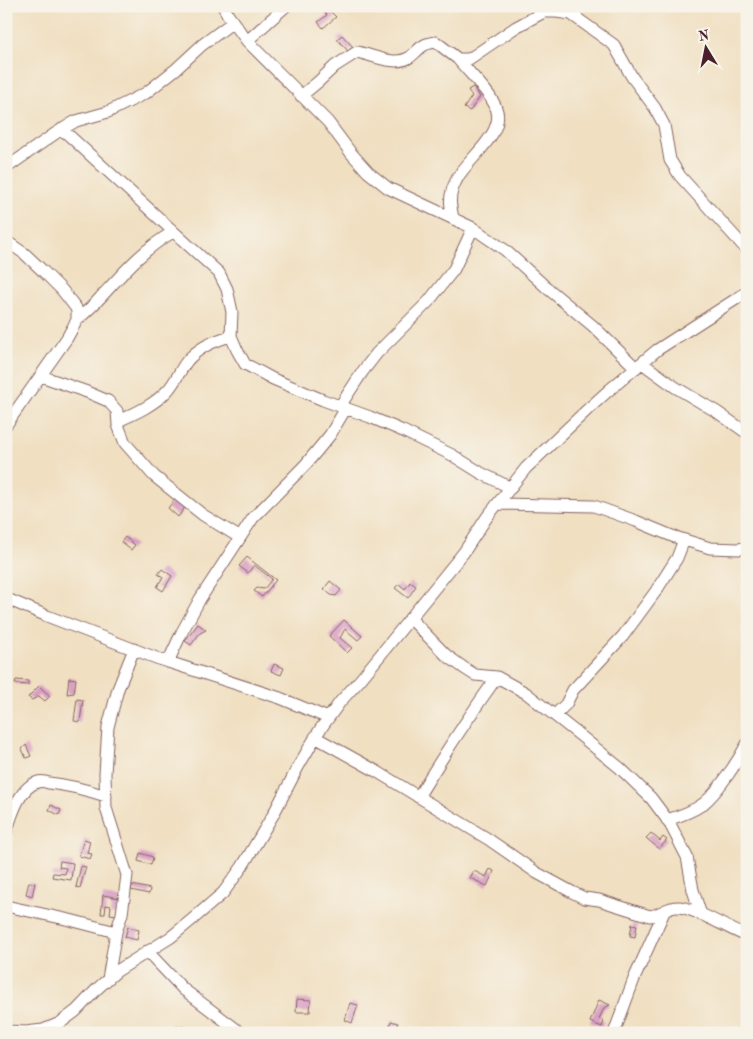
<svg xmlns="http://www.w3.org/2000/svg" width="753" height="1039" font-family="'Old Standard TT',serif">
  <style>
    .building { fill: #d99fc4 }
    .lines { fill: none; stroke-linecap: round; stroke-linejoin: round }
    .minor-casing { stroke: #846260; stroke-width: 13 }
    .minor { stroke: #fff; stroke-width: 11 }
  </style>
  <rect width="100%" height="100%" fill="#f7f3e8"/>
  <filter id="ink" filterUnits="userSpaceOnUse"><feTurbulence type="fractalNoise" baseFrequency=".02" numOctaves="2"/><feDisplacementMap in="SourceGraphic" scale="10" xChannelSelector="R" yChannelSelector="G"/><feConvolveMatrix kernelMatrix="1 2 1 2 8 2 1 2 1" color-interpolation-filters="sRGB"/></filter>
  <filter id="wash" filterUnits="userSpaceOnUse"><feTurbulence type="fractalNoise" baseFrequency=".0096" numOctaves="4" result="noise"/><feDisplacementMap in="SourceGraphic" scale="20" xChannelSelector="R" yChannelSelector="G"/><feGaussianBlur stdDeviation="1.12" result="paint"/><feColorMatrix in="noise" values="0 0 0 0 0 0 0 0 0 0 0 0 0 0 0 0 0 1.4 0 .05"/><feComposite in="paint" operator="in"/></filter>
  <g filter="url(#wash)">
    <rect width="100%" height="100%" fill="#f0dfc1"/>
    <g id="blocks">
      <path class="building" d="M325 6 336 17 323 28 318 22 327 15 322 9Z
        M342 35 353 47 348 51 337 39Z
        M473 87 480 97 470 111 464 108 472 96 468 90Z
        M176 498 186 506 178 517 168 508Z
        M125 537 135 545 131 550 121 542Z
        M247 557 276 580 262 597 254 591 257 588 264 589 272 579 254 565 248 573 239 566Z
        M162 569 172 576 163 591 157 587 163 577 158 574Z
        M330 581 341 590 336 596 331 595 324 589Z
        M410 582 416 586 408 598 395 588 399 584 405 589Z
        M344 620 362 636 358 640 345 629 340 638 352 648 347 653 329 636Z
        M198 624 206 630 200 633 191 645 185 641Z
        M274 664 284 668 281 675 271 671Z
        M69 678 76 679 74 693 67 694Z
        M16 680 28 681V685L15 684Z
        M39 686 50 696 45 701 39 696 32 700 28 697Z
        M77 699 83 700 80 722 74 721Z
        M26 745 31 756 26 758 22 749Z
        M51 805 61 810 59 815 49 810Z
        M651 833 660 841 663 837 667 840 659 849 646 838Z
        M84 839 90 841 87 853 92 854 90 859 79 856Z
        M140 853 153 857 151 865 138 861Z
        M60 861 73 863 71 880 52 877 53 873 65 874 66 868 59 867Z
        M81 866 86 867 80 888 76 887Z
        M490 869 494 871 487 886 470 878 474 871 486 877Z
        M29 882 35 883 32 896 26 894Z
        M132 885 150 889 149 894 131 890Z
        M103 895 119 898 117 915 110 914 111 906 106 905 105 914H101Z
        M632 924 637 925 635 937 630 936Z
        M128 927 139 930 137 940 125 937Z
        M297 999 311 1000 310 1012H296Z
        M599 1000 610 1005 604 1008 599 1019 604 1021 602 1027 590 1022Z
        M350 1003 358 1005 352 1023 345 1020Z
        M391 1021 398 1023 395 1033 388 1031Z
        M177 1025 193 1030 192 1033H183L175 1030Z"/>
    </g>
  </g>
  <g filter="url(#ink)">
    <use href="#blocks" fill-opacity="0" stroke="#846260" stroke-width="1"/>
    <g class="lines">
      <g class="minor-casing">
        <path id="minor" d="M223 6 228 15 247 41 328 122 351 153 368 172 388 188 473 228 505 250 546 287 593 326 636 368
          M247 41 286 6
          M301 96 318 82 335 66 357 52C373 55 395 67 410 57 412 56 414 53 416 52 423 44 426 44 436 42L458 59H469L516 27 544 12H556L571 14 614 45 632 77 655 108 664 125 670 160 680 176 747 250
          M62 129 187 244 219 273 227 289 232 312 231 336 237 350 245 364 273 379 323 400 370 417 403 431 452 455 481 473 511 488
          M6 168 56 133 76 121 108 112 146 93 176 69 202 45 233 22
          M453 218C451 208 449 200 452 191 453 186 456 181 458 177 469 158 506 132 496 108 491 93 469 73 458 59
          M6 241 25 254 44 272 62 290 76 308 77 312V320L67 338 6 425
          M77 320C85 313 93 306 100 298 124 272 142 250 173 232
          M642 363 675 387 717 412 747 433
          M41 376 87 392 108 401 117 411 118 425 125 443 154 476 203 515 239 537
          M340 406 363 371 377 353 429 301 454 269 473 228
          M118 421C136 413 154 405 168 390 176 381 180 370 187 361 198 348 216 340 231 336
          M497 504 594 506 636 521 672 536 710 548 739 549 747 547
          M6 600 12 601 47 616 159 659 280 698 328 718
          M410 618 446 655 464 668 475 675 497 677 526 693 582 737 620 768 651 798 669 822 687 857 693 890 701 915
          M168 662 182 632 200 599 253 518 306 464 330 435 346 408
          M555 715 566 704 573 690 623 636 656 591 677 558 684 540
          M315 737 376 771 488 839 537 873 572 892 584 898 599 900 650 916C660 915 667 907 677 907 692 906 730 930 747 936
          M418 797C443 756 469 716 497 677
          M667 820C680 816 692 812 703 804 718 792 738 761 747 744
          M6 833C11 817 19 787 38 782 41 781 46 782 49 783 69 785 87 790 106 796
          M6 906 70 920 116 932
          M147 951 183 989 241 1033
          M108 979 116 932 122 914 127 875 106 808 105 774 108 727 118 689 134 649
          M6 1031 26 1032 43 1030 60 1023 76 1011 98 988 117 971 171 937 194 918 223 893 242 867 273 815 298 767 319 731 340 702 360 680 464 552 487 517 526 468 587 410 608 391 657 350 747 292
          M614 1033 634 979 664 912"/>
      </g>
      <use href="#minor" class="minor"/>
    </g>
  </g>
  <rect width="753" height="1039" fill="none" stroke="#f7f3e8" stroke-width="25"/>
  <g transform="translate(706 48) rotate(350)" stroke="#f7f3e8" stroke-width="4" paint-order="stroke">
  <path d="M0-4L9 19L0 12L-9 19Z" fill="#4a1f2b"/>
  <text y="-8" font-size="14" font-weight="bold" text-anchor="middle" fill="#4a1f2b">N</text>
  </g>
</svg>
